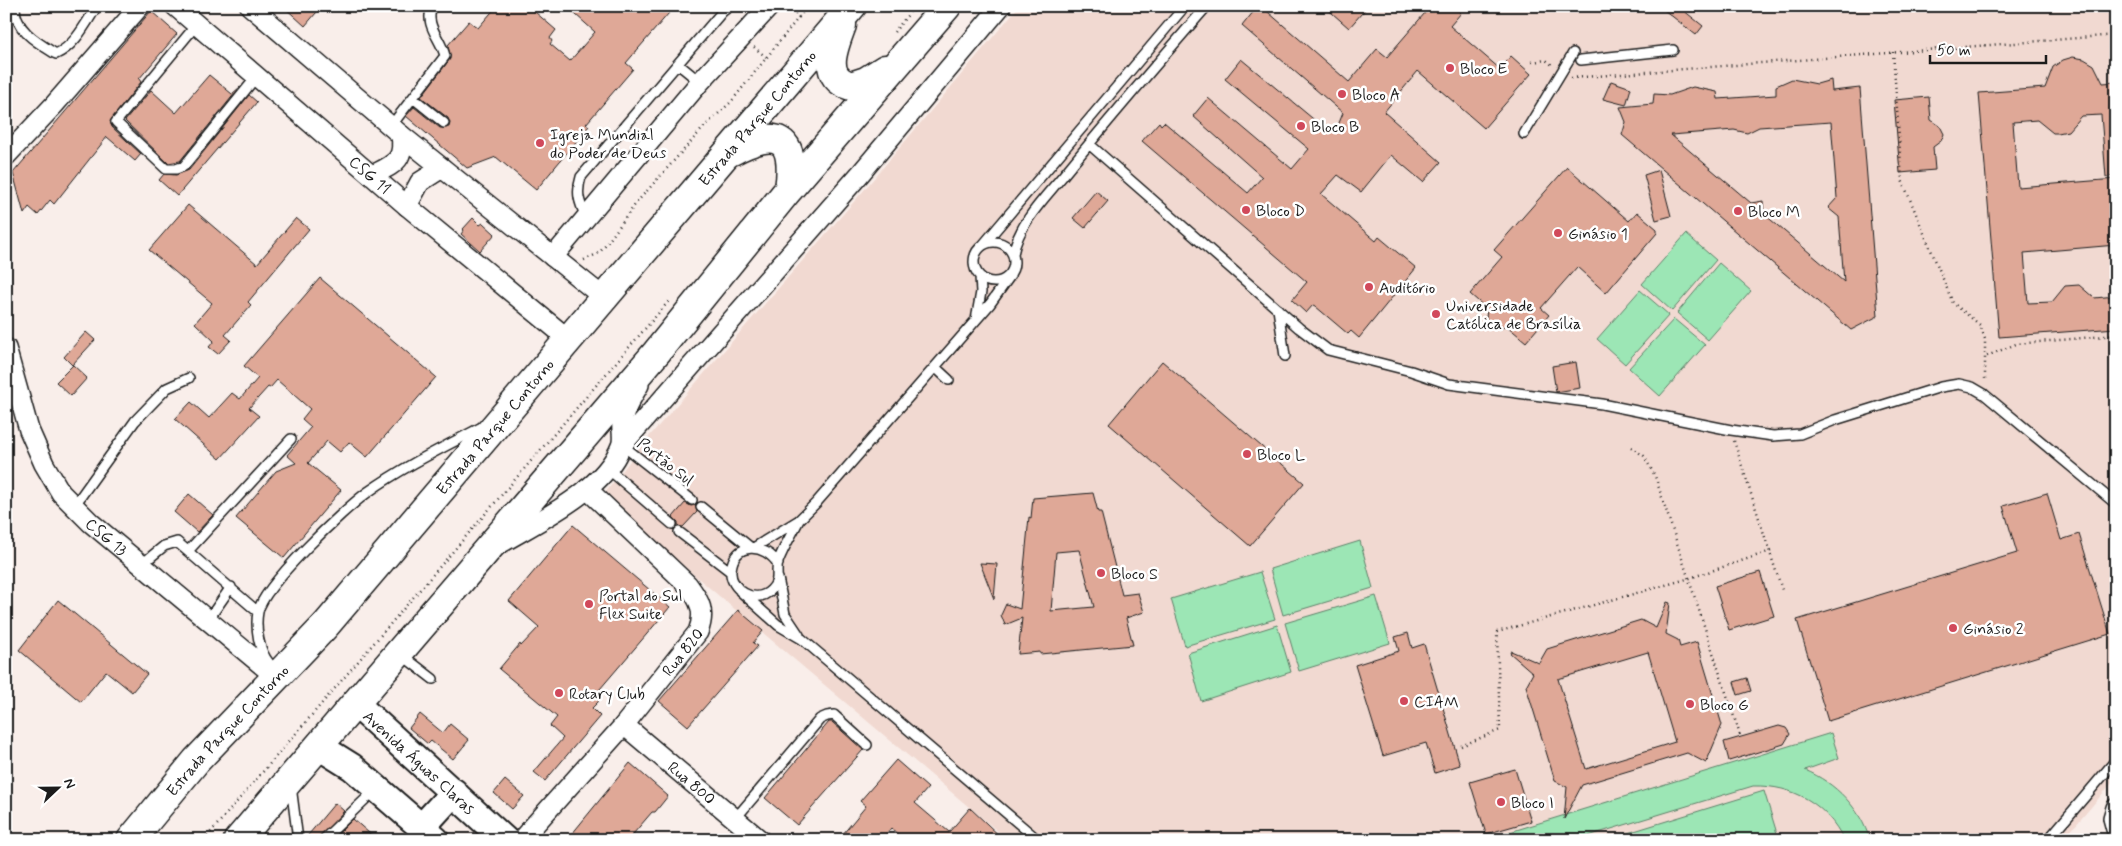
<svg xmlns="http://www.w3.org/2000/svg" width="2122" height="846" font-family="Mynerve,sans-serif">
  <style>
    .built { fill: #f1d9d1 }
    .pitch { fill: #9ce6b5; stroke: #5c8168 }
    .building { fill: #dfa897; stroke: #1c1c1c; fill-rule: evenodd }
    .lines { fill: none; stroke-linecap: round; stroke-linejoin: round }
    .lane-casing { stroke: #1c1c1c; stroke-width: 12 }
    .street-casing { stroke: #1c1c1c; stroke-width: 22 }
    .secondary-casing { stroke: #1c1c1c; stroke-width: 30 }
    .highway-casing { stroke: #1c1c1c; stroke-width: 31 }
    .path { stroke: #1c1c1c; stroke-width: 2.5; stroke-dasharray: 1 4; stroke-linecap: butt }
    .lane { stroke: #fff; stroke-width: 9 }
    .street { stroke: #fff; stroke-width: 19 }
    .secondary { stroke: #fff; stroke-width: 26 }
    .highway { stroke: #fff; stroke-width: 28 }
    .poi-dot { fill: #d1495b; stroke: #fff; stroke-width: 2 }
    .labels { text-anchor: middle; stroke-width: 5; stroke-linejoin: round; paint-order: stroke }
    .poi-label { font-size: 16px; fill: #1c1c1c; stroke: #fff; text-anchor: start }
    .street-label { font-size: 16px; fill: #1c1c1c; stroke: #fff }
  </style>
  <rect width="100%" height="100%" fill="#f9eeea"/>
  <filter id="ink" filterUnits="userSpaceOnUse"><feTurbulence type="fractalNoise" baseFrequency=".02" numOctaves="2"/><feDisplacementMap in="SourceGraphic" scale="10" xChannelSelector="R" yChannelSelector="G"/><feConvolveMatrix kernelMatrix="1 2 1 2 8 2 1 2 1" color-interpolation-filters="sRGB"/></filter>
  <g filter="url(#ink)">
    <path class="built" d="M1019 6H2116V778L2063 840H1008L602 497 647 439 865 189Z"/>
    <path class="pitch" d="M1686 234 1716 260 1672 311 1642 284Z
      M1719 263 1751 291 1708 340 1677 313Z
      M1640 290 1669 315 1625 364 1597 339Z
      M1674 319 1705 345 1660 396 1629 368Z
      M1360 541 1373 588 1283 615 1270 569Z
      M1260 572 1275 619 1185 646 1171 599Z
      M1376 596 1390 643 1299 671 1285 623Z
      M1277 625 1291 672 1201 701 1188 653Z
      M1831 733 1839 758 1805 770C1836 783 1860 808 1870 840H1844C1826 804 1794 785 1753 786L1575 840H1484Z
      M1764 791 1779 840H1605Z"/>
    <path class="building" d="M283 6H322L305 26Z
      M497 6H528L556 30 550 38 552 41 550 44 570 61 595 32 566 6H675L626 63 633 69 586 124 589 126 536 190 496 157 467 168 406 116 414 107 440 128 449 127 450 123 448 118 421 97 450 59 448 45 469 21 478 28Z
      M1258 6H1261L1349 82 1377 49 1387 57 1431 6H1453L1461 13 1450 26 1500 69 1511 56 1531 74 1484 128 1418 71 1384 112 1441 162 1423 182 1391 155 1361 192 1338 175 1321 194 1376 241 1379 237 1416 268 1359 338 1351 331 1348 334 1315 306 1313 305 1306 313 1292 300 1307 282 1142 141 1159 122 1161 125 1164 122 1248 193 1262 177 1193 116 1208 98 1292 169 1309 149 1225 79 1241 59 1330 133 1339 123 1343 113 1242 26Z
      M1324 6H1368L1349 28Z
      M1659 6H1678L1703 26 1696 35Z
      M151 11 177 34 139 79 141 82 110 121 112 127 141 154 135 161 107 137 54 204 50 200 38 215 29 207 24 214 13 173Z
      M2073 57 2084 59 2094 65 2103 83 2116 82V176L2106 177 2101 115 2081 116 2068 131 2058 133H2053L2037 120 2013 122 2018 187 2116 179V245L2024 253 2028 303 2052 302 2065 286 2079 285 2094 298 2116 296V328L1999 337 1979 93 2045 88 2053 67 2063 60Z
      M209 75 232 94 240 87 180 161 168 163 125 121 151 90 176 113Z
      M1792 79 1817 84 1831 80 1832 91 1860 88 1878 316 1851 330 1622 135 1626 122 1620 107 1653 104 1654 94 1670 95 1693 87 1717 92 1718 99 1776 95V86ZM1831 122 1837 198 1828 208 1839 217 1844 282 1764 214 1763 201 1751 203 1671 135 1734 130 1747 133 1759 127Z
      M1611 81 1631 88 1626 105 1603 99Z
      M249 95 257 102 177 196 159 180 164 174 176 175 189 170Z
      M1929 97 1931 120 1940 126 1944 134 1941 141 1933 147 1935 170 1900 173 1894 100Z
      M1567 167 1629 221 1637 212 1657 229V233L1606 293 1577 267 1541 308 1549 315 1526 342 1507 326 1499 329 1490 326 1486 318 1487 309 1470 294 1502 257 1494 250Z
      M1659 170 1671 216 1656 220 1644 175Z
      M1096 191 1108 201 1085 228 1073 218Z
      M188 205 257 264 296 218 309 229 248 302 251 305 225 335 231 340 218 354 209 347 214 341 195 323 212 303 149 250Z
      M473 218 480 225 483 223 495 234 480 251 461 234 464 230 463 229Z
      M320 278 436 377 367 457 349 442 340 452 327 441 308 463 341 490 284 558 236 518 276 471 296 463 287 455 311 427 302 419 310 409 277 380 270 388 268 387 249 408 259 416 220 459 175 419 191 402 209 418 232 393 240 399 258 378 244 366Z
      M86 332 95 340 72 365 64 357Z
      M1162 361 1304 483 1250 546 1109 424Z
      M1576 362 1580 388 1556 392 1552 366Z
      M73 365 87 378 71 396 56 382Z
      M1093 493 1098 512H1101L1122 595 1138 593 1144 612 1126 618 1133 645 1040 654V652L1018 654 1022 618 1005 625 1001 615 1006 604 1020 609 1029 517 1031 518 1033 498ZM1079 550 1094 607 1051 611 1056 552Z
      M2047 493 2061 540 2079 534 2110 634 1828 721 1797 620 2017 553 2003 506Z
      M189 494 213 515 197 532 174 512Z
      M685 503 691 506 695 505 697 512 683 527 678 526V522L673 517Z
      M573 525 670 607 594 696 599 701 592 708 600 716 545 781 534 772 563 738 550 726 557 717 499 669 520 644 521 646 539 627 509 601Z
      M980 563 997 564 994 599Z
      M1760 572 1774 616 1729 630 1715 586Z
      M58 600 147 674 132 692 106 671 81 702 19 650Z
      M1667 602 1670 603 1666 634 1678 640 1680 647 1697 642 1722 725 1706 763 1687 753 1582 785 1564 819 1567 787 1555 781 1526 686 1533 673 1510 653 1511 651 1539 663 1547 649 1641 620 1656 628ZM1648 652 1675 742 1586 769 1558 679Z
      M738 610 763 631 753 643 758 646 688 726 659 701Z
      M1408 633 1412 648 1424 644 1460 765 1435 773 1426 743 1383 756 1355 665 1399 651 1395 637Z
      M1747 678 1751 691 1738 695 1734 682Z
      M420 714 443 733 450 724 469 740 453 759 431 741 428 744 409 728Z
      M829 722H832L863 750 797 825 765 798Z
      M1779 726 1786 728 1790 734 1784 744 1729 761 1724 742Z
      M896 760 928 788 915 803 949 832 970 808 1004 840H904L891 828 881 840H838L866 806 860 801Z
      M630 763 668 796 660 806 655 812H652L628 840H567Z
      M1515 769 1531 821 1486 834 1470 782Z
      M505 780 524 796 512 809 494 793Z
      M335 803 344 811 317 840H304Z
      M353 819 377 840H332Z"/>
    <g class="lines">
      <g class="lane-casing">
        <path id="lane" d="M15 6C14 30 38 43 56 54 75 46 86 23 97 6
          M197 24 116 122 166 169H176L184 166 257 76
          M1581 60 1673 50
          M678 64 700 82
          M413 98 444 123
          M391 126 445 56C441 38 424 26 432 6
          M1524 134 1573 53
          M1089 144 1299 328 1328 350 1411 371 1449 384 1602 404 1731 430 1773 436 1800 434 1835 420 1941 387 1959 384 1972 387 1984 394 2116 504
          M586 217C579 202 576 193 581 177L722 12 730 6
          M974 262a20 20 0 1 1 40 0a20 20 0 1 1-40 0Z
          M983 245 1185 6
          M1013 254C1019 222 1046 197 1066 172 1112 116 1159 61 1207 6
          M1278 309 1285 356
          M976 320 981 292 980 277
          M935 367 949 380
          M622 445 692 500
          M607 468 672 524
          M74 506 135 421 167 388 189 378
          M701 507 751 548
          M679 532 731 572
          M755 547 799 520 816 503 990 304 1010 276
          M189 550 291 439
          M778 564C765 543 734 541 731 570 729 589 755 606 771 590 781 580 775 573 778 562 783 548 792 534 799 520
          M141 565 164 546 177 542 258 612
          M778 578 785 614 799 635
          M740 591 778 625 802 639 1038 840
          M208 620 231 587
          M402 655 433 679
          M269 663C259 651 255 628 258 612 263 586 344 509 368 492 403 467 442 448 480 428
          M291 786 298 840
          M735 819 820 719 827 716 834 715 867 745
          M323 840 375 790
          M2048 840 2116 760"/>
      </g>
      <g class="street-casing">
        <g id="street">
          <path id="s1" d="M175 6 407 206 567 338"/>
          <path d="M250 6 401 135 603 297"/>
          <path d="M6 156 54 105 140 6"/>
          <path d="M373 175C394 164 405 161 401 135"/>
          <path d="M407 206 420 182 442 168"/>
          <path d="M553 257 700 82 770 6"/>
          <path id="s2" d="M6 348 29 430 44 464 61 493 91 523 275 676"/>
          <path d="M622 445 860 174 1001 6"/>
          <path d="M498 545C538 521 604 491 621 446 624 439 621 430 622 423 624 409 632 397 639 385"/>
          <path id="s3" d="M624 725 760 840"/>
          <path d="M2116 808 2113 818 2116 829"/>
          <path id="s4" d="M521 840 624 725 698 632C706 612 700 601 688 585L587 489"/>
        </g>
      </g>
      <g class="secondary-casing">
        <g id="secondary">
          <path id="s5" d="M356 704 505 840"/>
          <path d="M320 747 352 767 436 840"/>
          <path d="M421 828 454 792"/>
        </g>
      </g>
      <g class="highway-casing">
        <g id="highway">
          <path d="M842 25C834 47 820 77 851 86L866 81 885 69"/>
          <path d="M732 151C776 128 797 135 789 189"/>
          <path id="s6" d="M131 840 196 761 326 625 852 6"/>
          <path d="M238 840 656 353 789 189 947 6"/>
        </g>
      </g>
      <path class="path" d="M788 6 799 17 808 6
        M894 32 915 6
        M754 47 766 57
        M1893 52 1902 180 1953 303 1980 325 1985 339V381
        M1532 62 1546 60 1552 65
        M1571 78 2116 35
        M584 260 599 253 605 246 637 202 705 126 731 102 799 17
        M1987 356 2016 344 2116 335
        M1734 441 1783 593
        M1631 447 1644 456 1655 476 1740 735
        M1461 746 1500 730 1497 632 1687 579 1771 551
        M204 840 669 301"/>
      <use href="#lane" class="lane"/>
      <use href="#street" class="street"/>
      <use href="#secondary" class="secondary"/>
      <use href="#highway" class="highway"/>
    </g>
  </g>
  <g class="poi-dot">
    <circle cx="1450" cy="68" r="5"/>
    <circle cx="1342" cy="94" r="5"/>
    <circle cx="1301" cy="126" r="5"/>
    <circle cx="540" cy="143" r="5"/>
    <circle cx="1246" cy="210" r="5"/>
    <circle cx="1738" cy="211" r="5"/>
    <circle cx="1558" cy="233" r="5"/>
    <circle cx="1369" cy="287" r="5"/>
    <circle cx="1436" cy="314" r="5"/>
    <circle cx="1247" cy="454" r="5"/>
    <circle cx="1101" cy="573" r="5"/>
    <circle cx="589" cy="604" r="5"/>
    <circle cx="1953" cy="628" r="5"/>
    <circle cx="559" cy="693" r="5"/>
    <circle cx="1404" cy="701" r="5"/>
    <circle cx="1690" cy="704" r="5"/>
    <circle cx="1501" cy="802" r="5"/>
  </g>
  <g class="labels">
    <g class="poi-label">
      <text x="1460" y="74">Bloco E</text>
      <text x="1352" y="100">Bloco A</text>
      <text x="1311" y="132">Bloco B</text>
      <text x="550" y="140">Igreja Mundial<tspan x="550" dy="18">do Poder de Deus</tspan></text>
      <text x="1256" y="216">Bloco D</text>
      <text x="1748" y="217">Bloco M</text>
      <text x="1568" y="239">Ginásio 1</text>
      <text x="1379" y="293">Auditório</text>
      <text x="1446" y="311">Universidade<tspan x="1446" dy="18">Católica de Brasília</tspan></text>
      <text x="1257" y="460">Bloco L</text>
      <text x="1111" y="579">Bloco S</text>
      <text x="599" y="601">Portal do Sul<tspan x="599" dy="18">Flex Suite</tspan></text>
      <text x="1963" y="634">Ginásio 2</text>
      <text x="569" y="699">Rotary Club</text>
      <text x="1414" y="707">CIAM</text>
      <text x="1700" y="710">Bloco G</text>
      <text x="1511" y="808">Bloco I</text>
    </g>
    <g class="street-label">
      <text dy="6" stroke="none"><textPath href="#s6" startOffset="956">Estrada Parque Contorno</textPath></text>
      <text dy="6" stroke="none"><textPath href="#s1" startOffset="258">CSG 11</textPath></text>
      <text dy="6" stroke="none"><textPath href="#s6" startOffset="551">Estrada Parque Contorno</textPath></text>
      <text transform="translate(666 461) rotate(38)" y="6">Portão Sul</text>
      <text dy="6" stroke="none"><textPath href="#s2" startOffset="219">CSG 13</textPath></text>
      <text dy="6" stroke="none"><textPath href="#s4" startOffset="248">Rua 820</textPath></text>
      <text dy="6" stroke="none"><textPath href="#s6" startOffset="146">Estrada Parque Contorno</textPath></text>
      <text dy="6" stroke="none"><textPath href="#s5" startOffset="86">Avenida Águas Claras</textPath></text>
      <text dy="6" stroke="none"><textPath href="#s3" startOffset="89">Rua 800</textPath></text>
    </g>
  </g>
  <rect width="2122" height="846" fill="none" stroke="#fff" stroke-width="25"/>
  <rect x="12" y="12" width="2097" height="821" fill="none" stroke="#1c1c1c" stroke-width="2" filter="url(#ink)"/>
  <g transform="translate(58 788) rotate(68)" stroke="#ffffff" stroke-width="4" paint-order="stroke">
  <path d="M0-4L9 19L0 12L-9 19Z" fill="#1c1c1c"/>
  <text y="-8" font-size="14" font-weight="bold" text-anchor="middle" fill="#1c1c1c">N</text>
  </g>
  <path d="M1930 55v8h116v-8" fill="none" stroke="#1c1c1c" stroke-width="2.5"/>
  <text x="1937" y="55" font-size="15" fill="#1c1c1c" stroke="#ffffff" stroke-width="4" paint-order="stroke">50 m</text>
</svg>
